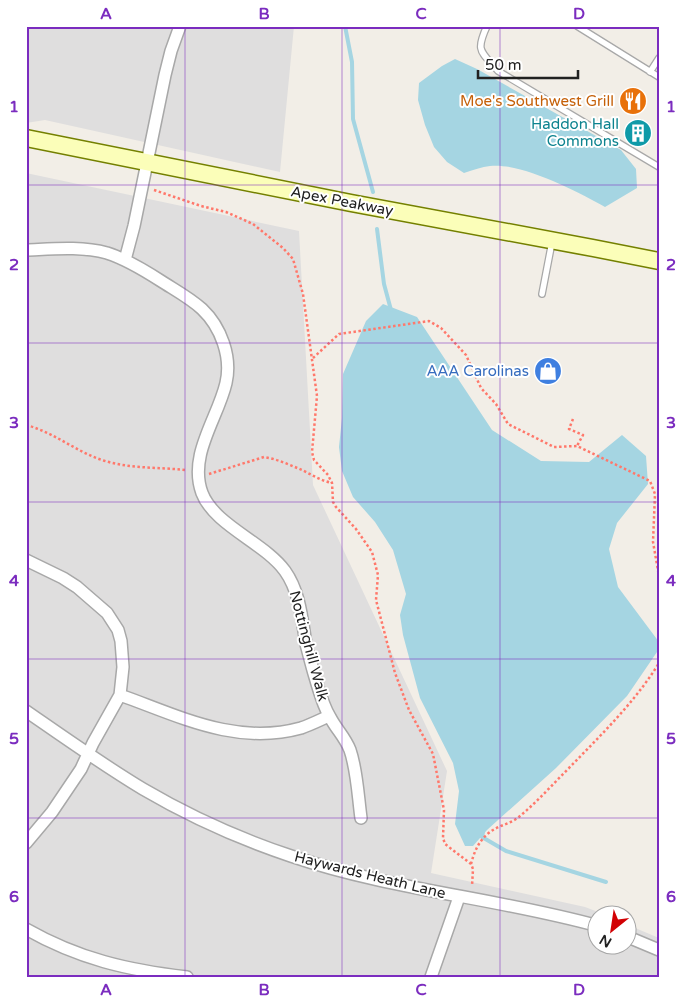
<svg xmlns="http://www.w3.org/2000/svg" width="685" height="1003" font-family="'Varela Round',sans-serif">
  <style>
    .residential { fill: #dfdede }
    .water { fill: #a5d5e2 }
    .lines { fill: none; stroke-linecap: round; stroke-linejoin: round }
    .stream { stroke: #a5d5e2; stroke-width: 4 }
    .service-casing { stroke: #a8a8a8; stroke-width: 8 }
    .minor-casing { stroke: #a8a8a8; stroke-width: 14 }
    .secondary-casing { stroke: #748000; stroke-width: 19 }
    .path { stroke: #ff786b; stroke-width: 2.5; stroke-dasharray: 2.5 2.5; stroke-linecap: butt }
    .service { stroke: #fff; stroke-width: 5.5 }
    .minor { stroke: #fff; stroke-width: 11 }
    .secondary { stroke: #fbfeb9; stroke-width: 16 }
    .grid { fill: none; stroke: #7b2cbf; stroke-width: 1; stroke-opacity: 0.55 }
    .labels { text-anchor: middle; stroke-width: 4; stroke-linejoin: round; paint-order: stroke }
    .food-label { font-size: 15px; fill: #c56008; stroke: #fff; text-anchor: end }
    .culture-label { font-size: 15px; fill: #0d838f; stroke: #fff; text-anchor: end }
    .street-label { font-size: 15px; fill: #212121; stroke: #fff }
    .shop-label { font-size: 15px; fill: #366cbe; stroke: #fff; text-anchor: end }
    .neatline { fill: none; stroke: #7b2cbf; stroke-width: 2 }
    .grid-label { font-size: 16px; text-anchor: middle; font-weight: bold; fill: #7b2cbf }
  </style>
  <rect width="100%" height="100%" fill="#f2eee7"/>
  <path class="residential" d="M26 26H294L280 172 45 120 26 123Z
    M26 173 299 231 313 485 447 771 431 873 585 907 606 915 598 916V946H628V925L659 938V977H26Z"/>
  <path class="water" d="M455 59 477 69 621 150 636 169 637 188 605 207C579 192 520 162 490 166 482 167 473 170 464 173L447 162 434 147 425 125 418 100 419 83 442 66Z
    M383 304 417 317 492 430 541 461 589 462 622 435 646 456 648 484 617 523 609 549 618 587 659 642 657 652 627 696 556 768 487 830 473 846H465L455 824 459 791 453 763 420 698 403 635 400 615 406 594 393 550 375 522 353 497 342 471 339 447 342 418 343 374 366 321Z"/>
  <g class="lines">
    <path class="stream" d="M345 26 352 62 353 119 373 192
      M377 229 384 284 391 310
      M483 832 482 837 506 851 606 882"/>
    <g class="service-casing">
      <path id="service" d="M487 26C475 52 481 51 498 71L659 167
        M577 26 659 77
        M650 72 659 58
        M542 294 552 242"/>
    </g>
    <g class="minor-casing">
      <path id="minor" d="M26 250C52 249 81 246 107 253 126 259 144 270 161 281 175 290 190 298 202 309 221 327 232 357 226 383 218 418 188 455 202 493 214 525 265 543 285 571 300 592 302 620 306 644 309 655 312 667 315 677 319 690 323 706 330 717 336 729 345 737 350 750 357 770 358 796 361 818
        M125 260 134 226 165 75 171 51 180 26
        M26 560 63 578 77 587 107 613 118 630 121 641 123 667 120 695 93 743 81 769 52 812 26 843
        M120 695C179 716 236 746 301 728 310 725 320 720 329 716
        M26 711C65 738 103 765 143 789 189 816 240 839 291 856 391 890 497 898 598 926
        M26 929C79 959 127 970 187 977
        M628 937 659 950
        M431 977 459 897"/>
    </g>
    <g class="secondary-casing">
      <path id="secondary" d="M26 138 351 203 593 248 659 261"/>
    </g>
    <path class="path" d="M154 190 201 206 226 212 253 224 283 248 293 259 303 294 317 396 312 452 314 460 328 475 332 483 333 502 336 507 356 529 372 552 378 575 376 600 395 673 409 710 433 754 444 810 443 838 445 844 471 864 473 869 472 886
      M313 358 339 334 429 321 441 328 466 355 481 388 496 404 508 424 554 447 577 446 650 481 655 494 653 542 659 576
      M573 419 569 429 583 435 577 446
      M26 425C53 432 74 450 99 459 126 469 158 467 186 470
      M209 474 264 457C277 459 290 465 302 470 312 475 322 481 332 483
      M471 864C474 852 479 840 490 832 499 825 511 824 520 816 538 801 553 784 569 768 601 735 635 702 659 663"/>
    <use href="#service" class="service"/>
    <use href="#minor" class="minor"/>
    <use href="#secondary" class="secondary"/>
  </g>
  <path class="grid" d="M185 26V977M342 26V977M500 26V977M26 185H659M26 343H659M26 502H659M26 659H659M26 818H659"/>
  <defs>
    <g id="restaurant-disc" transform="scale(1.4375)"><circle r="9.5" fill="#e8710a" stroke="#fff"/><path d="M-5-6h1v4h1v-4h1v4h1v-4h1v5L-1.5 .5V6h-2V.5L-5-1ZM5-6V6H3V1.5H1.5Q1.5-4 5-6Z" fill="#fff"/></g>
    <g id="building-disc" transform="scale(1.4375)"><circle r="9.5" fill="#0f9aa8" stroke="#fff"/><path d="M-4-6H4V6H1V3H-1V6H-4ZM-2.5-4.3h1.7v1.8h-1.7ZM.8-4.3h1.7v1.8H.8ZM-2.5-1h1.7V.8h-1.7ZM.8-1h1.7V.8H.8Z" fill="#fff"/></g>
    <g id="shop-disc" transform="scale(1.4375)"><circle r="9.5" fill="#3f7fe0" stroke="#fff"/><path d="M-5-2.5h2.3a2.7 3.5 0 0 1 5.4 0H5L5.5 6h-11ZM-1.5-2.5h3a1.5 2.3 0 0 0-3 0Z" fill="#fff"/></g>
  </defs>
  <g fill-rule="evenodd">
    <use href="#restaurant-disc" x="633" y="101"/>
    <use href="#building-disc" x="638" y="133"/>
    <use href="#shop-disc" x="548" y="371"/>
  </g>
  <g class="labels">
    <g class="food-label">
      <text x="614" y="106">Moe's Southwest Grill</text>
    </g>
    <g class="culture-label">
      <text x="619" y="129">Haddon Hall<tspan x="619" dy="17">Commons</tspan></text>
    </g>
    <g class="street-label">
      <text transform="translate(342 201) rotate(11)" y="5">Apex Peakway</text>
      <text transform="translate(309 646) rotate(75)" y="5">Nottinghill Walk</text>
      <text transform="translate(370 875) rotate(14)" y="5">Haywards Heath Lane</text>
    </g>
    <g class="shop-label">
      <text x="529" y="376">AAA Carolinas</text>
    </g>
  </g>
  <rect width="685" height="1003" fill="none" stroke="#ffffff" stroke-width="55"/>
  <g transform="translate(612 930) rotate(210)"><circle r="24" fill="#ffffff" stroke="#a6a6a6"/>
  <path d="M0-4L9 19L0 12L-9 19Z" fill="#d20003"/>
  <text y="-8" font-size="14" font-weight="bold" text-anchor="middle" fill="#212121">N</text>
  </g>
  <path d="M478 70v8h100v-8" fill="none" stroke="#212121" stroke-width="2.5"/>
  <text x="485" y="70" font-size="15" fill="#212121" stroke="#ffffff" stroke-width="4" paint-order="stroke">50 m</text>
  <rect x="28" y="28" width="630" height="948" class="neatline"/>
  <g class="grid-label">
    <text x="106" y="19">A</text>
    <text x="264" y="19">B</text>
    <text x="421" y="19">C</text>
    <text x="579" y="19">D</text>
    <text x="14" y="112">1</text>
    <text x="671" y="112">1</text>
    <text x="14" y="270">2</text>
    <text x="671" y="270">2</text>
    <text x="14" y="428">3</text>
    <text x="671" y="428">3</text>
    <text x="14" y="586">4</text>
    <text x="671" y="586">4</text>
    <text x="14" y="744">5</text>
    <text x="671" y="744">5</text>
    <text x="14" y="902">6</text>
    <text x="671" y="902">6</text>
    <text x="106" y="995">A</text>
    <text x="264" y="995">B</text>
    <text x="421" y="995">C</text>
    <text x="579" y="995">D</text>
  </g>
</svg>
